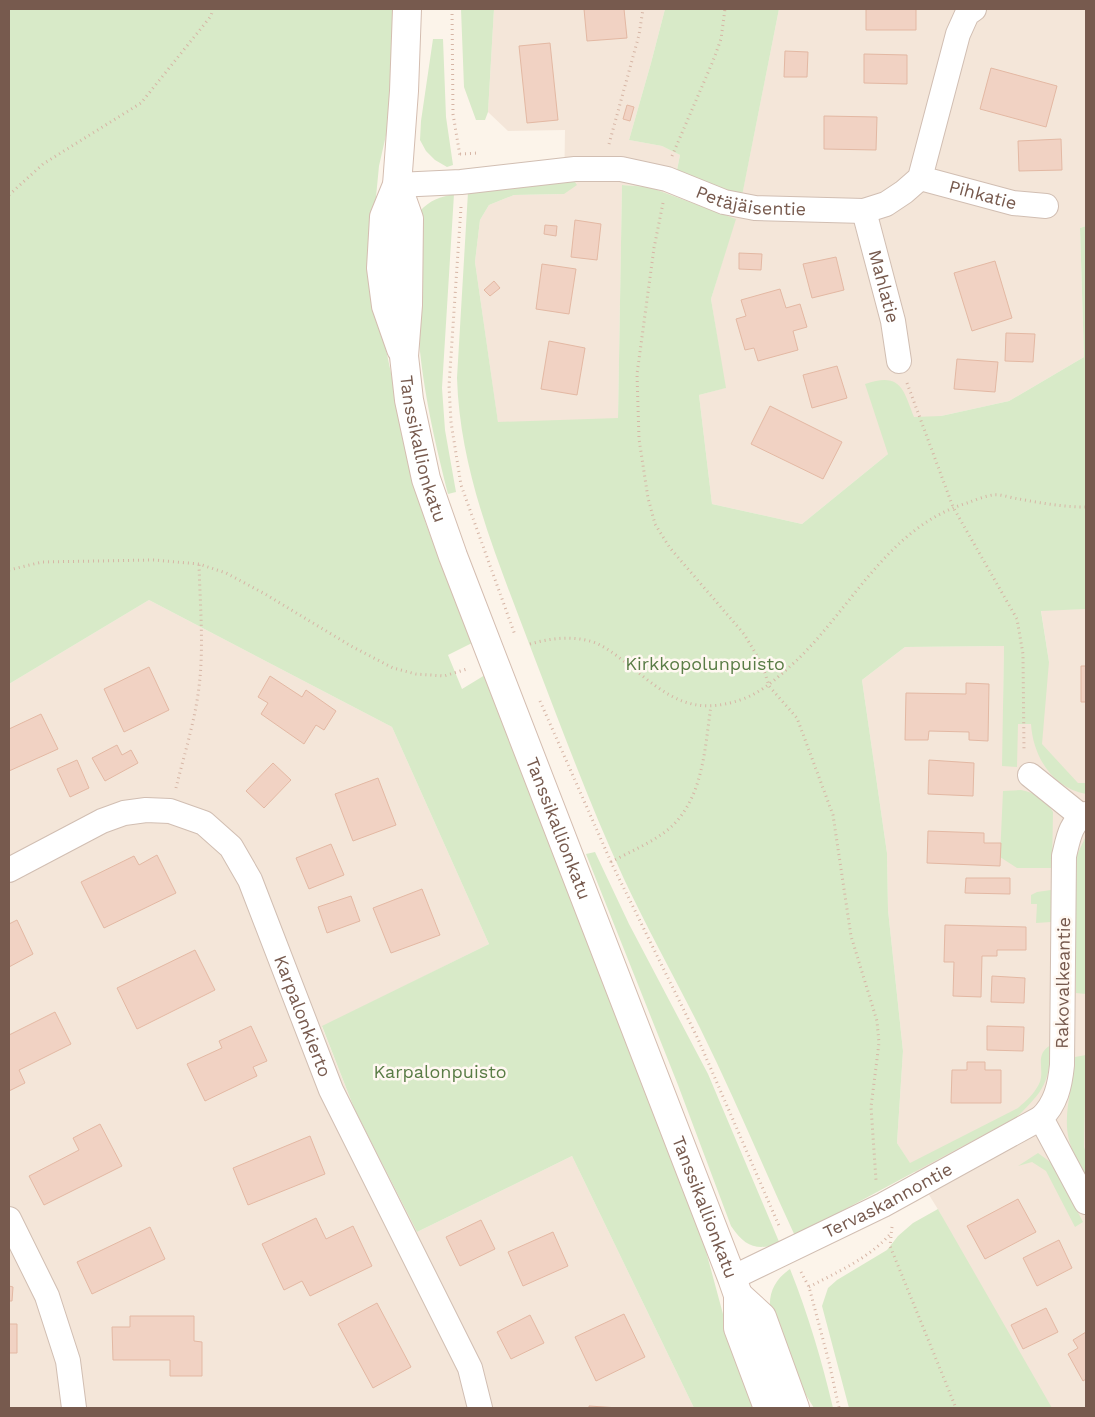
<svg xmlns="http://www.w3.org/2000/svg" width="1095" height="1417" font-family="'Work Sans',sans-serif">
  <style>
    .residential { fill: #f4e6d9 }
    .green { fill: #d8eac8 }
    .building { fill: #f1d2c3; stroke: #e3b8a3 }
    .lines { fill: none; stroke-linecap: round; stroke-linejoin: round }
    .street-casing { stroke: #d1beb2; stroke-width: 26 }
    .secondary-casing { stroke: #d4bdb0; stroke-width: 30 }
    .path { stroke: #d6b5a5; stroke-width: 3; stroke-dasharray: 1 4; stroke-linecap: butt }
    .street { stroke: #fff; stroke-width: 24 }
    .secondary { stroke: #fff; stroke-width: 28 }
    .labels { text-anchor: middle; stroke-width: 5; stroke-linejoin: round; paint-order: stroke }
    .street-label { font-size: 18px; fill: #775a4e; stroke: #fff8f1 }
    .park-label { font-size: 18px; fill: #597c45; stroke: #fff8f1 }
  </style>
  <rect width="100%" height="100%" fill="#fcf4ea"/>
  <path class="residential" d="M494 9H665L651 63 629 140 662 146 680 155 677 170 742 195 779 9H1086V226L1080 228 1084 357 1009 401 941 416 888 454 802 524 712 504 699 395 725 388 711 299 735 219 649 187 622 185 618 419 498 423 475 262 480 220 489 205 514 195 564 194 565 130 508 131 488 112Z
    M149 600 392 727 489 944 322 1027 354 1108 417 1232 572 1156 694 1408H9V684Z
    M1086 609V1408H1040L939 1211 897 1143 903 1051 888 910 887 853 862 680 905 647 1004 646 1003 723 1049 662 1041 610Z"/>
  <path class="green" d="M9 9H394L393 83 389 122 379 166 373 228 381 326 412 472 426 524 472 643 448 655 462 689 485 675 697 1218 723 1314 759 1408H694L572 1156 417 1232 354 1108 322 1026 489 944 392 727 149 600 9 684Z
    M461 9H494L488 112 485 120H476L464 87Z
    M665 9H779L742 196 677 170 680 155 662 146 629 140 651 63Z
    M433 39H443L446 117 453 165 447 167 435 160 426 151 420 140 421 121Z
    M574 181 577 185 564 194 514 195 489 205 480 220 475 262 498 422 618 418 622 185 649 187 736 219 711 299 726 388 699 395 712 504 802 524 888 454 865 384C901 372 903 389 914 417L941 416 1009 401 1084 357 1080 228 1086 226V609L1041 611 1049 662 1042 744 1078 783H1086V794C1052 788 1033 756 1031 724H1018L1017 767 1002 766 1004 646 905 647 862 680 887 853 888 910 903 1051 897 1143 910 1163 1018 1108C1026 1101 1034 1094 1039 1084 1046 1069 1033 1055 1051 1045 1049 1084 1044 1090 1017 1117L795 1236C763 1167 734 1096 700 1028 675 978 648 930 624 879 589 803 560 724 530 646 497 558 460 473 457 378L468 192Z
    M454 194 442 388 445 430 456 492 448 494C432 431 418 368 417 303 416 272 419 241 420 211 430 200 440 197 454 194Z
    M1021 790C1036 793 1046 800 1053 812L1052 868H1017L1000 857 1003 791Z
    M1086 836V994L1076 993V857Z
    M595 852 629 924 708 1074 780 1244C756 1250 746 1248 731 1226L678 1085 586 854Z
    M1051 890V922L1036 923 1037 904H1031V895L1037 892Z
    M1086 1055 1084 1147 1086 1153V1175C1080 1164 1072 1152 1069 1140 1062 1113 1074 1084 1075 1057Z
    M1038 1153 1053 1164 1083 1222 1075 1227 1046 1171 1032 1162 1018 1166Z
    M938 1209 939 1211 1052 1408H849L822 1306 828 1288 837 1280 887 1250 898 1236 913 1223Z
    M790 1269C808 1314 822 1361 833 1408H814L794 1376 771 1315C767 1295 774 1280 790 1269Z"/>
  <path class="building" d="M584 9H624L627 38 587 41Z
    M866 9H916V30H866Z
    M550 43 558 120 527 123 519 46Z
    M785 51 808 52 807 77H784Z
    M864 54 907 55V84L864 83Z
    M991 68 1057 86 1046 127 980 109Z
    M627 105 634 107 630 121 623 119Z
    M824 116 877 117 876 150 824 149Z
    M1061 139 1062 170 1019 171 1018 141Z
    M575 220 601 224 597 260 571 257Z
    M545 225 557 226 556 236 544 234Z
    M739 253 762 254 761 270 739 269Z
    M836 257 844 290 812 298 803 264Z
    M995 261 1012 318 972 331 954 273Z
    M542 264 576 269 569 314 536 309Z
    M494 281 500 288 490 296 484 290Z
    M780 289 786 308 800 304 807 327 793 331 798 350 758 361 754 348 745 350 736 319 746 316 741 300Z
    M1006 333 1035 334 1033 362 1005 361Z
    M549 341 585 348 577 395 541 389Z
    M957 359 998 362 995 392 954 389Z
    M837 366 847 398 812 408 803 375Z
    M770 406 842 442 823 479 751 444Z
    M1081 666H1086V702H1081Z
    M149 667 169 710 124 732 104 689Z
    M270 676 302 697 306 690 336 711 324 730 316 725 304 744 261 714 268 703 258 697Z
    M966 683 989 684 988 741 969 740V732L929 731 928 740H905L906 693 966 694Z
    M41 714 58 749 9 771V729Z
    M117 745 122 755 131 750 138 763 105 781 92 758Z
    M77 760 89 788 70 797 57 769Z
    M929 760 974 763 973 796 928 794Z
    M273 763 291 780 264 808 246 791Z
    M378 778 396 825 353 841 335 794Z
    M928 831 984 833V843H1001L1000 866 927 863Z
    M331 844 344 875 309 889 296 858Z
    M157 855 176 893 104 928 81 882 134 856 139 865Z
    M966 878H1010V894L965 893Z
    M422 889 440 935 391 953 373 908Z
    M351 896 360 921 327 933 318 907Z
    M17 920 33 954 9 967V924Z
    M945 925 1026 927V950H997V956H982L981 997 953 996 954 962H944Z
    M195 950 215 990 137 1029 117 988Z
    M992 976 1025 978 1024 1003 991 1002Z
    M55 1012 71 1044 19 1070 25 1083 9 1091V1035Z
    M251 1026 267 1061 253 1067 257 1076 205 1101 187 1064 222 1048 219 1041Z
    M987 1026 1024 1027 1023 1051 987 1050Z
    M967 1062H985V1070H1001V1103H951L952 1070H967Z
    M100 1124 122 1166 44 1205 29 1176 79 1150 73 1138Z
    M310 1136 325 1174 248 1205 233 1168Z
    M1018 1199 1036 1232 985 1259 967 1226Z
    M316 1218 326 1239 353 1226 372 1266 310 1296 302 1281 284 1290 262 1244Z
    M481 1220 495 1249 460 1266 446 1237Z
    M150 1227 165 1259 92 1294 77 1262Z
    M553 1232 568 1266 523 1286 508 1252Z
    M1059 1240 1072 1268 1037 1286 1023 1258Z
    M9 1286 13 1287 12 1301H9Z
    M377 1303 411 1367 373 1388 338 1324Z
    M1046 1308 1058 1332 1023 1349 1011 1325Z
    M624 1314 645 1357 596 1381 575 1337Z
    M530 1315 544 1343 511 1359 497 1332Z
    M130 1316H194V1341L202 1342V1376H170V1360H113L112 1327H130Z
    M9 1324H17V1353H9Z
    M1086 1332V1379L1083 1381 1068 1354 1078 1348 1073 1340Z
    M589 1406 619 1408H589Z"/>
  <g class="lines">
    <g class="street-casing">
      <g id="street">
        <path id="s1" d="M920 178 1013 203 1046 206"/>
        <path id="s2" d="M397 185 461 182 575 169H621L667 179 724 202 755 208 864 211 886 204 904 192 920 178 958 34 967 14 974 9"/>
        <path id="s3" d="M864 211 893 321 899 361"/>
        <path d="M1030 775 1081 816"/>
        <path d="M1086 814C1070 822 1068 840 1064 856L1062 1065C1060 1085 1056 1104 1041 1118L1086 1202"/>
        <path id="s4" d="M9 870 102 821 124 813 146 810 170 811 204 823 231 847 250 880 331 1090 470 1368 480 1408"/>
        <path d="M9 1219 47 1296 68 1361 74 1408"/>
        <path id="s5" d="M732 1278 883 1205 1041 1118"/>
      </g>
    </g>
    <g class="secondary-casing">
      <g id="secondary">
        <path id="s6" d="M397 185 409 219 408 305 404 356 409 400 426 479 453 556 732 1278 738 1295V1328L768 1408"/>
        <path d="M401 349 386 306 381 268 384 217 397 185 404 91 407 9"/>
        <path d="M738 1295 762 1317 795 1408"/>
      </g>
    </g>
    <path class="path" d="M452 9 453 114 460 156
      M609 144 639 35 643 9
      M460 154 478 153
      M672 156 713 61 721 39 725 9
      M9 195 43 164 141 103 211 16 213 9
      M663 203 654 248 637 374 639 439 648 498 655 524 670 548 744 634 762 664 769 686 797 718 833 815 851 936 877 1021 879 1043 871 1107 876 1180
      M461 207 449 386 451 422 461 485 515 635
      M907 383 953 507 1017 619 1023 654 1024 751
      M9 570 42 562 154 560 199 564 226 573 265 594 351 646 393 668 416 674 444 676 467 669
      M530 644C551 638 574 635 596 643 609 649 620 658 631 667 669 697 692 717 743 699 764 691 778 677 795 662 852 608 888 527 967 503 975 500 985 496 993 495 1001 494 1011 498 1019 499 1041 503 1063 507 1086 507
      M540 701 611 862 698 1039 780 1228
      M176 788C184 755 195 721 199 687 204 647 200 604 199 564
      M611 862C631 851 661 839 676 822 704 791 705 745 711 706
      M892 1227 890 1246 956 1408
      M801 1272 809 1287 829 1362 839 1408
      M809 1287C837 1272 870 1258 891 1233"/>
    <use href="#street" class="street"/>
    <use href="#secondary" class="secondary"/>
  </g>
  <g class="labels">
    <g class="street-label">
      <text dy="6" stroke="none"><textPath href="#s1" startOffset="65">Pihkatie</textPath></text>
      <text dy="6" stroke="none"><textPath href="#s2" startOffset="360">Petäjäisentie</textPath></text>
      <text dy="6" stroke="none"><textPath href="#s3" startOffset="78">Mahlatie</textPath></text>
      <text dy="6" stroke="none"><textPath href="#s6" startOffset="268">Tanssikallionkatu</textPath></text>
      <text dy="6" stroke="none"><textPath href="#s6" startOffset="672">Tanssikallionkatu</textPath></text>
      <text transform="translate(1063 983) rotate(-89)" y="6">Rakovalkeantie</text>
      <text dy="6" stroke="none"><textPath href="#s4" startOffset="431">Karpalonkierto</textPath></text>
      <text dy="6" stroke="none"><textPath href="#s5" startOffset="174">Tervaskannontie</textPath></text>
      <text dy="6" stroke="none"><textPath href="#s6" startOffset="1078">Tanssikallionkatu</textPath></text>
    </g>
    <g class="park-label">
      <text x="705" y="670">Kirkkopolunpuisto</text>
      <text x="440" y="1078">Karpalonpuisto</text>
    </g>
  </g>
  <rect width="1095" height="1417" fill="none" stroke="#775a4e" stroke-width="20"/>
</svg>
